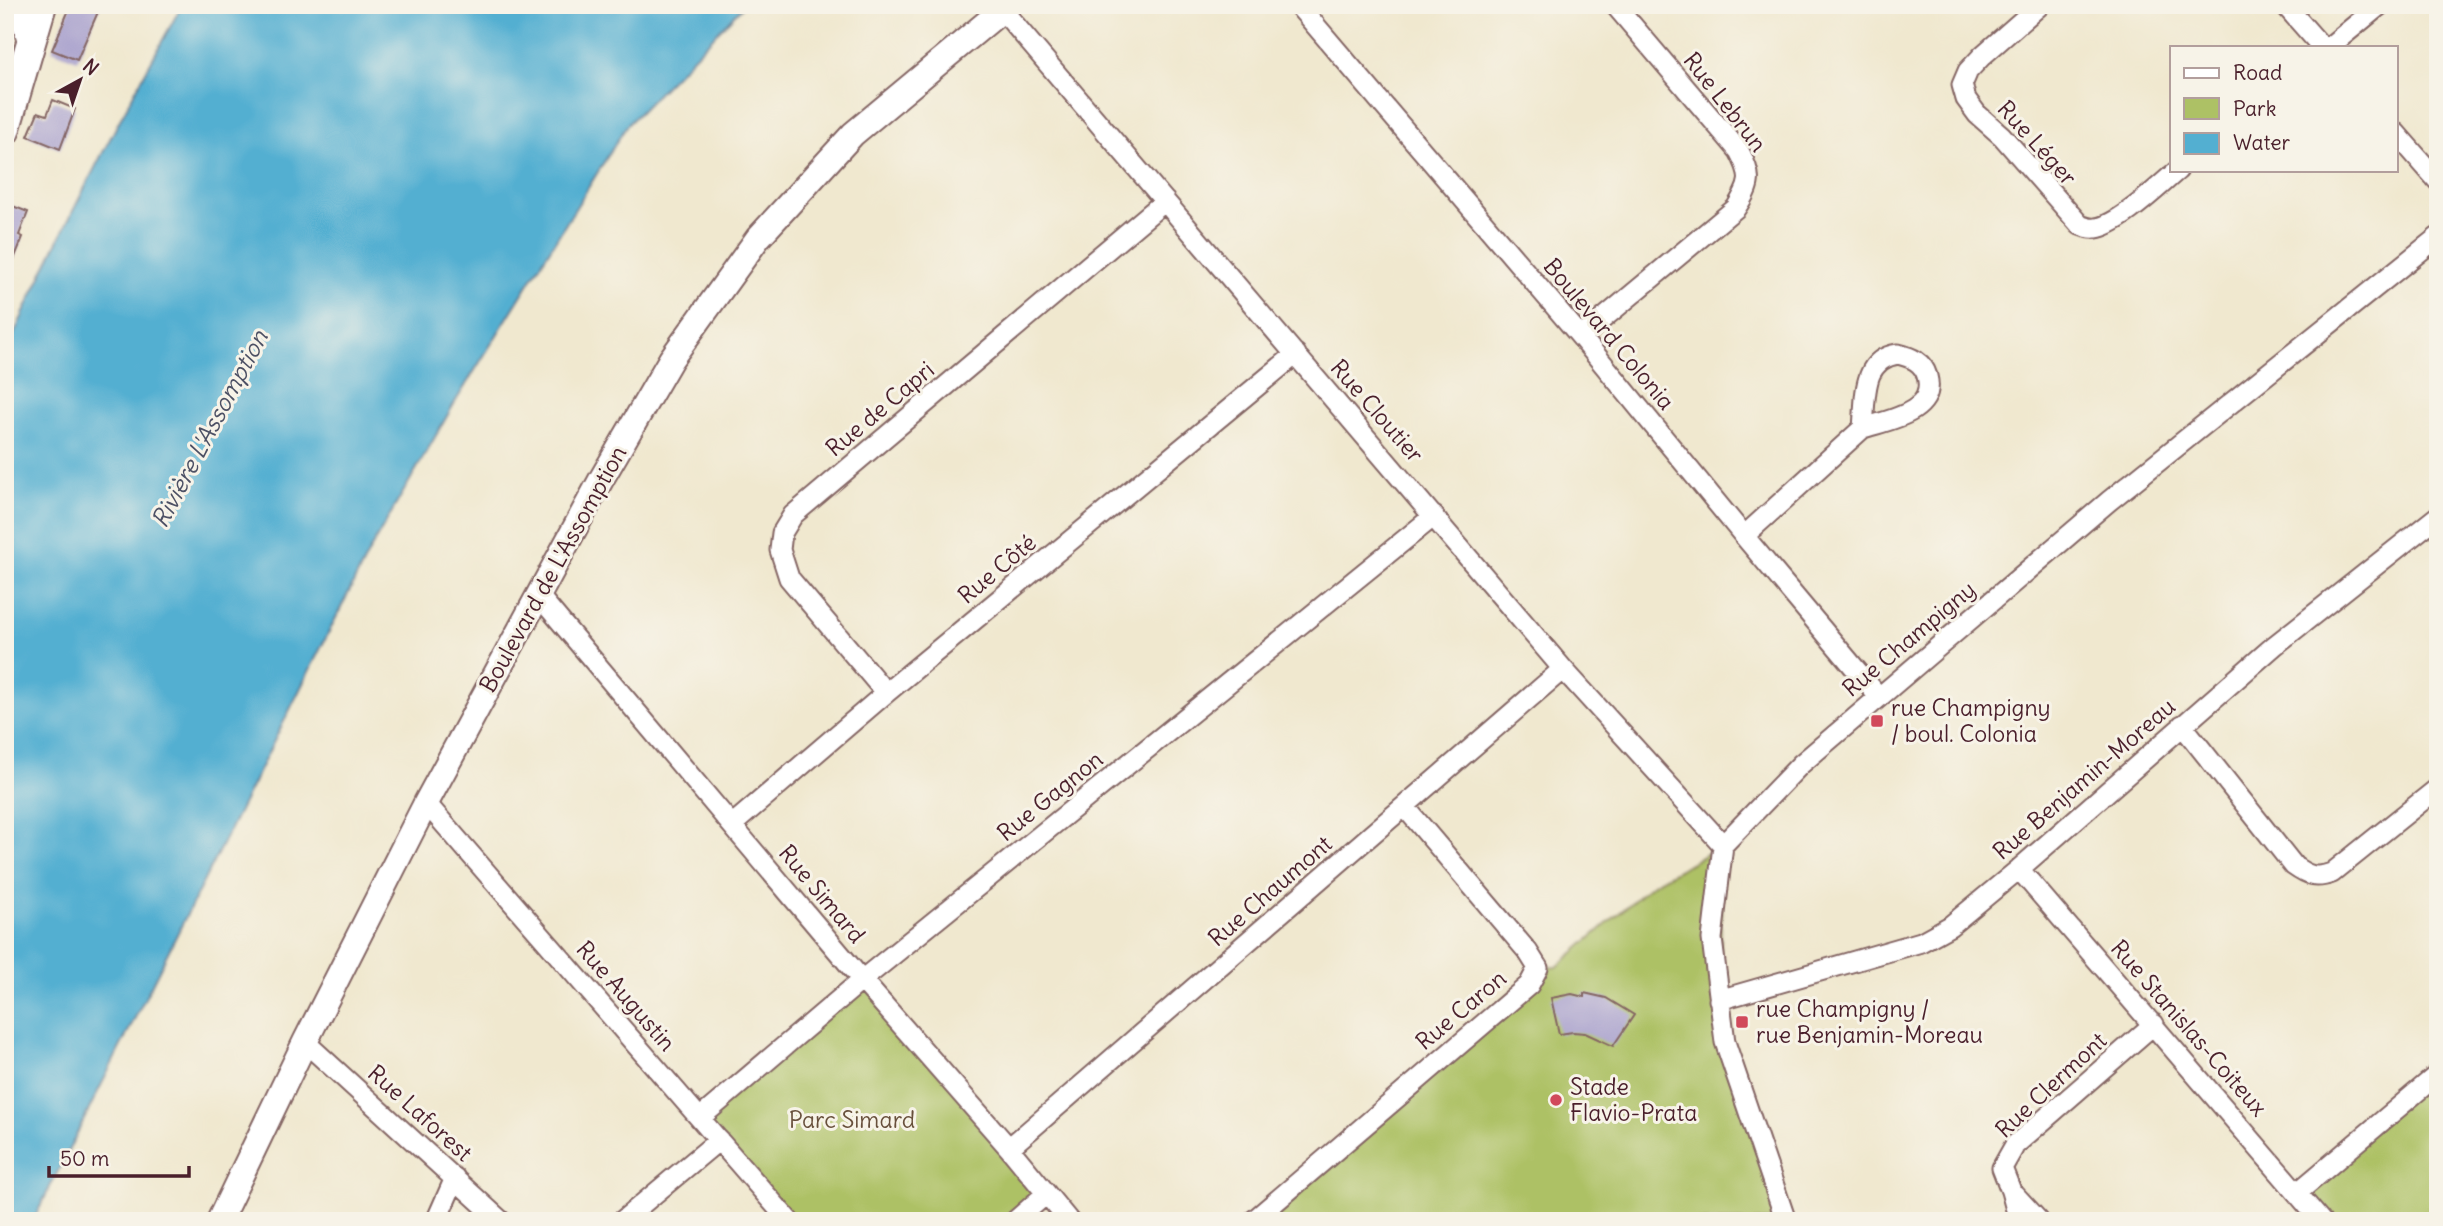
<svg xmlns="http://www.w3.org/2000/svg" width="2443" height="1226" font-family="Delius,sans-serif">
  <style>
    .green { fill: #adc165; stroke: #7c7048; stroke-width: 2 }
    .water { fill: #53afd1; stroke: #4e677e; stroke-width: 2 }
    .building { fill: #aaa3ce }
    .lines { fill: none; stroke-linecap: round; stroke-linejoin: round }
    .minor-casing { stroke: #846564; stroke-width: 23 }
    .tertiary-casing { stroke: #846564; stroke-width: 28 }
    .secondary-casing { stroke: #846564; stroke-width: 32 }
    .minor { stroke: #fff; stroke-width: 19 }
    .tertiary { stroke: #fff; stroke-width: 24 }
    .secondary { stroke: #fff; stroke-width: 28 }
    .poi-dot { fill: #d1495b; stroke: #f7f3e8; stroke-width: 2.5 }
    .labels { text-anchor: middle; stroke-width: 6; stroke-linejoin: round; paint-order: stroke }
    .street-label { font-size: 23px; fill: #4a1f2b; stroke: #f7f3e8 }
    .poi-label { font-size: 23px; fill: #4a1f2b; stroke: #f7f3e8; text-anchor: start }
    .park-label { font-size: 23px; fill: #68503c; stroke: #f7f3e8 }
    .water-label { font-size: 24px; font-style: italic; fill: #4d5165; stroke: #f7f3e8 }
  </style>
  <rect width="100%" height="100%" fill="#f7f3e8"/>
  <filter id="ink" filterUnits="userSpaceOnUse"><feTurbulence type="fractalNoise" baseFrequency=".0143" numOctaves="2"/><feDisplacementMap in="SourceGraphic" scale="14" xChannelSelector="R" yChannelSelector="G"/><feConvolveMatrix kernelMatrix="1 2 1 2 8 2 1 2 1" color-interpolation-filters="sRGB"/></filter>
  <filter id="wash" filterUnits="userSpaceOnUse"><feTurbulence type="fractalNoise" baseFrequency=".00686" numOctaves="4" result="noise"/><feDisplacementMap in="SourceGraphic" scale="28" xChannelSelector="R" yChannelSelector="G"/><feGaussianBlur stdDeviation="1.57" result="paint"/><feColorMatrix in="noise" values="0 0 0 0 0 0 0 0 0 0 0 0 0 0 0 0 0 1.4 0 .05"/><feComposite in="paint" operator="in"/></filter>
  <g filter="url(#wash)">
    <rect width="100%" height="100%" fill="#f0e8cf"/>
    <path class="green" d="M1723 845 1719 1000 1788 1221H1253L1538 968 1557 967 1654 883Z
      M862 980 1046 1194 1015 1221H789L700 1118Z
      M2438 1074V1221H2323L2297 1193Z"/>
    <path class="water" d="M182 5H744L627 125 454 404 371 548 33 1221H5V354C58 235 119 119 182 5Z"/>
    <g id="blocks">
      <path class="building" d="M71 5H101L77 60 52 50Z
        M53 100 75 109 60 149 28 136 38 112 47 115Z
        M5 203 28 212 19 235 23 237 6 279Z
        M1584 993 1606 998 1634 1015 1613 1046 1585 1033 1573 1032 1559 1034 1551 998 1572 994 1584 997Z"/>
    </g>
  </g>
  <g filter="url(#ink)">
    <use href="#blocks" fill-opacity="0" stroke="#846564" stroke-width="2"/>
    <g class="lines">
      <g class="minor-casing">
        <path id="minor" d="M17 5 29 47
          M998 5 1563 669 1723 845
          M1298 5 1581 337 1744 536 1879 697
          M2040 5 1982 56 1968 71 1962 85 1966 99 1977 114 2002 136 2080 225C2085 227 2091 229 2096 228 2119 225 2160 185 2178 170
          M2285 5 2322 47
          M2329 47 2380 5
          M2396 133 2438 181
          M1581 337 1736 208C1751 184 1753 177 1739 151L1615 5
          M1898 354C1911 357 1923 362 1927 376 1937 413 1888 420 1863 428 1866 398 1861 359 1898 354Z
          M1744 536 1863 428
          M539 596 862 980 1009 1148 1069 1221
          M886 693 789 578 780 550 782 533 793 515 1165 201
          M2182 725 2294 866C2308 876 2316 879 2332 873L2438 788
          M426 803 789 1221
          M732 825 886 693 1296 354
          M2019 869 2321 1221
          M1719 1000 1921 942 1950 926 2019 869 2274 646 2438 516
          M305 1042 501 1221
          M700 1118 862 980 1434 516
          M1009 1148 1563 669
          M2297 1193 2438 1074
          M2014 1194 2039 1221
          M436 1221 455 1178
          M622 1221 719 1140
          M1015 1221 1046 1194
          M1253 1221 1529 985 1538 968 1528 952 1405 807
          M1786 1221 1725 1042 1712 939 1723 845 1801 764 2109 501 2438 237
          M2019 1221 2011 1191 2002 1168 2015 1145 2154 1024"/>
      </g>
      <g class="tertiary-casing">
        <path id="tertiary" d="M219 1221 305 1042 426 803 602 478 671 359 758 238 853 134 1008 5"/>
      </g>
      <g class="secondary-casing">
        <path id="secondary" d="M5 131 42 5"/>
      </g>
      <use href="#minor" class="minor"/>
      <use href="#tertiary" class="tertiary"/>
      <use href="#secondary" class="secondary"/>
    </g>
  </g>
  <g class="poi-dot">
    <rect x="1870" y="714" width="14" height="14" rx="3.5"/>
    <rect x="1735" y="1015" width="14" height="14" rx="3.5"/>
    <circle cx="1556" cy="1100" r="7"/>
  </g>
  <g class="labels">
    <g class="street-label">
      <text transform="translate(1725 102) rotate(52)" y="8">Rue Lebrun</text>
      <text transform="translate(2037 143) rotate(48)" y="8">Rue Léger</text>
      <text transform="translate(1609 334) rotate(50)" y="8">Boulevard Colonia</text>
      <text transform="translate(880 409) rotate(-40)" y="8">Rue de Capri</text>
      <text transform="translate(1377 411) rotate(49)" y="8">Rue Cloutier</text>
      <text transform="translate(553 569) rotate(-61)" y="8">Boulevard de L'Assomption</text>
      <text transform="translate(997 569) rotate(-40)" y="8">Rue Côté</text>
      <text transform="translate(1909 639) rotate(-40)" y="8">Rue Champigny</text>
      <text transform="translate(2084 779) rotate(-41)" y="8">Rue Benjamin-Moreau</text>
      <text transform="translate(1050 796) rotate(-39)" y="8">Rue Gagnon</text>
      <text transform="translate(1270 891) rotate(-41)" y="8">Rue Chaumont</text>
      <text transform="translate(822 894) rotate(50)" y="8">Rue Simard</text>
      <text transform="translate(626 996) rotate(49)" y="8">Rue Augustin</text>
      <text transform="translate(1461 1010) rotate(-40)" y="8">Rue Caron</text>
      <text transform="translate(2189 1028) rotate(49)" y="8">Rue Stanislas-Coiteux</text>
      <text transform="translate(2051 1085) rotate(-43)" y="8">Rue Clermont</text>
      <text transform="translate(420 1113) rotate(42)" y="8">Rue Laforest</text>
    </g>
    <g class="poi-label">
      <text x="1891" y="716">rue Champigny<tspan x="1891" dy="26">/ boul. Colonia</tspan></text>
      <text x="1756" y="1017">rue Champigny /<tspan x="1756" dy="26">rue Benjamin-Moreau</tspan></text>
      <text x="1570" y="1095">Stade<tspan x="1570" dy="26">Flavio-Prata</tspan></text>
    </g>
    <g class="park-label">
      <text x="852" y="1128">Parc Simard</text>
    </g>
    <g class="water-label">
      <text transform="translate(210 429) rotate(-62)" y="8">Rivière L'Assomption</text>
    </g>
  </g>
  <rect width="2443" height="1226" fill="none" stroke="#f7f3e8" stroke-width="28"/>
  <rect x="2170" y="46" width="228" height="126" fill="#f7f3e8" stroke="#b29e9c" stroke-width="2"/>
  <rect x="2184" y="68" width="35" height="10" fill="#ffffff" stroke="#b29e9c" stroke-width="2"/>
  <text x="2233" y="80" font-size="21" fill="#4a1f2b">Road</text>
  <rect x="2184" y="98" width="35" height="21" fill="#adc165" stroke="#b29e9c" stroke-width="2"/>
  <text x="2233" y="116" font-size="21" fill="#4a1f2b">Park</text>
  <rect x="2184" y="133" width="35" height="21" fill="#53afd1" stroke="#b29e9c" stroke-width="2"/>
  <text x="2233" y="150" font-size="21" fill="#4a1f2b">Water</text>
  <g transform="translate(80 80) rotate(40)" stroke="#f7f3e8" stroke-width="5" paint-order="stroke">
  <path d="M0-5L12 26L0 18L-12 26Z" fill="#4a1f2b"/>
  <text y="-10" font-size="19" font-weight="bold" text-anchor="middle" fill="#4a1f2b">N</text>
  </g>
  <path d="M49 1166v10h140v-10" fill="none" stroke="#4a1f2b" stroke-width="3.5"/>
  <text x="60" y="1166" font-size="21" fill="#4a1f2b" stroke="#f7f3e8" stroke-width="5" paint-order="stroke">50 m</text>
</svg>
